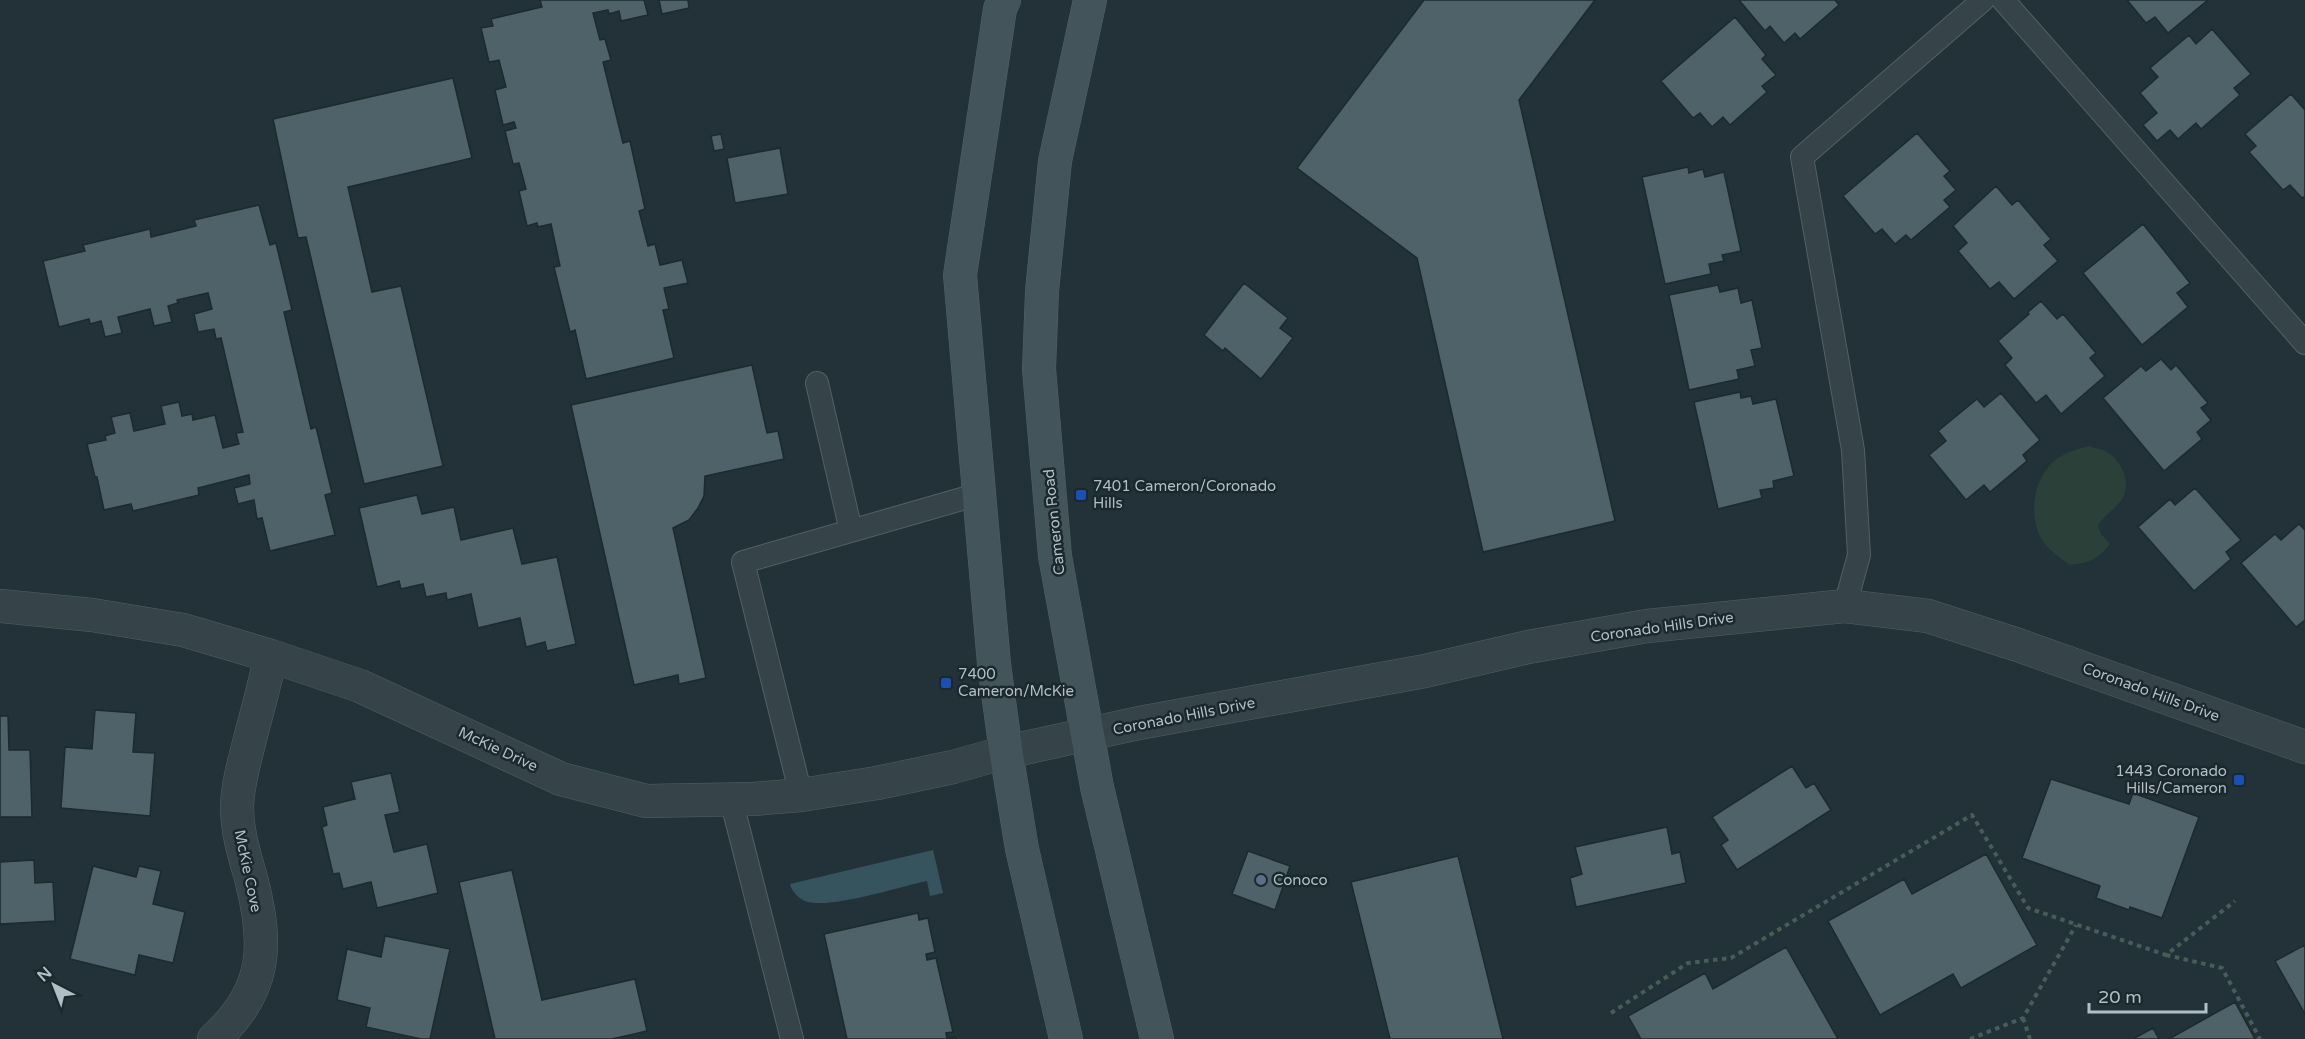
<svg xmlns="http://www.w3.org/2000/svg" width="2305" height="1039" font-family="'Varela Round',sans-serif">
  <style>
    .green { fill: #2a4039 }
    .water { fill: #36545e }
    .building { fill: #4f6269; stroke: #1d2a2f; stroke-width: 1.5 }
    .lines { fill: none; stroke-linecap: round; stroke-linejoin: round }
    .service-casing { stroke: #536166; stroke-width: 24 }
    .minor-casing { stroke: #536166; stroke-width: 34 }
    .tertiary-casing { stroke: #536166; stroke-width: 34 }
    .secondary-casing { stroke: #536166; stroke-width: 34 }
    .path { stroke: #485c58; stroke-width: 4; stroke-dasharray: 4.5 4.5; stroke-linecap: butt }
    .service { stroke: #364348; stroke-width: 22 }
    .minor { stroke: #364348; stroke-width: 33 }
    .tertiary { stroke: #364348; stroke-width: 33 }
    .secondary { stroke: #44545b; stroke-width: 33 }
    .transit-dot { fill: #1a4fb4; stroke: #1b282d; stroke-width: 2 }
    .service-dot { fill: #5c6f8a; stroke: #1b282d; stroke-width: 2 }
    .labels { text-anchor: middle; stroke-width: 5; stroke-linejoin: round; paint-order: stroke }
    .poi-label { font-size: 15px; fill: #b0bfc5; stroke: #1b282d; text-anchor: start }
    .street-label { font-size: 15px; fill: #b0bfc5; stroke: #1b282d }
  </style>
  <rect width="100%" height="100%" fill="#223238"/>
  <path class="green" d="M2089 446C2094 448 2102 449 2107 452 2123 461 2133 486 2120 502 2113 511 2104 515 2098 526L2101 534 2110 544C2098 559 2089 563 2070 565 2060 558 2049 550 2042 540 2028 516 2033 479 2054 461 2064 453 2076 449 2089 446Z"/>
  <path class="water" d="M933 850 943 893 930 896 927 881C898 887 835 908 808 902 801 901 791 891 790 884Z"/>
  <path class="building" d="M540 0H644L648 15 621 21 619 11 609 14 608 10 593 13 600 40 605 39 611 60 603 62 623 143 630 141 645 209 639 211 648 246 655 244 660 265 682 260 688 283 664 288 669 309 663 310 674 358 586 379 575 330 570 332 554 267 560 266 551 224 538 227 537 223 527 226 519 191 526 189 519 163 513 164 505 131 516 128 514 122 503 125 495 90 506 87 499 60 489 62 481 28 493 26 491 19 542 7Z
    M659 0H688L689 8 662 14Z
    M1424 0H1595L1519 100 1615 521 1483 552 1417 258 1297 168Z
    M1739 0H1835L1839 5 1800 39 1795 33 1784 43 1770 26 1765 31Z
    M2127 0H2208L2168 33 2155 17 2146 23Z
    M1735 17 1766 55 1762 59 1776 75 1762 86 1767 92 1730 125 1723 117 1712 127 1700 113 1693 118 1661 81Z
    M2212 29 2251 74 2234 88 2240 95 2201 129 2196 123 2178 139 2170 130 2157 141 2143 125 2157 113 2140 93 2158 77 2150 68 2189 35 2196 44Z
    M453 78 472 158 348 187 372 292 401 286 443 466 364 484 306 237 298 238 273 119Z
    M2291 94 2305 110V196L2302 198 2290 185 2283 190 2249 152 2256 146 2245 134Z
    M1917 133 1950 171 1944 176 1956 190 1944 200 1950 207 1911 240 1906 235 1895 244 1882 229 1875 234 1843 196Z
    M721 134 724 149 714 151 711 136Z
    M780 148 788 194 735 203 727 158Z
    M1688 167 1689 173 1703 169 1705 177 1724 172 1741 251 1722 255 1724 261 1709 264 1711 274 1665 284 1642 177Z
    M1996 186 2012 205 2018 200 2051 239 2044 245 2058 261 2014 299 1999 282 1990 289 1958 251 1967 243 1953 226Z
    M259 205 270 245 276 243 292 310 284 312 311 429 316 427 332 493 325 495 335 535 270 551 262 518 257 519 254 500 238 504 234 488 250 484 249 475 198 488 199 495 133 511 131 504 104 510 97 477H95L87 444 106 440 105 436 115 433 111 417 130 413 134 431 165 424 161 406 179 402 182 416 192 414 193 420 215 415 223 448 239 444 236 433 243 432 221 338 216 339 214 329 198 332 194 314 212 309 208 293 177 300 178 303 168 306 172 322 154 326 150 309 118 317 122 333 105 337 101 321 90 324 89 319 59 327 43 261 85 251 83 245 150 229 151 237 196 226 194 220Z
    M2143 224 2190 283 2177 293 2188 307 2142 345 2083 273Z
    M1244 283 1288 318 1280 328 1293 338 1261 379 1225 348 1223 351 1204 335Z
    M1718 285 1720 292 1738 288 1741 303 1752 300 1762 348 1751 350 1755 366 1737 370 1739 379 1689 390 1669 295Z
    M2041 301 2057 319 2063 314 2096 353 2090 358 2105 376 2061 414 2046 395 2036 403 2005 365 2012 358 1998 341 2029 314 2028 312Z
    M2161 359 2171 370 2176 365 2208 403 2201 408 2211 420 2197 432 2202 439 2164 471 2103 398 2141 366 2146 371Z
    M752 365 767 433 778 431 784 459 705 476 704 496 698 508 689 520 673 528 706 678 679 684 678 675 634 685 571 405Z
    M1740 392 1741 398 1751 396 1753 404 1776 399 1794 476 1773 481 1774 488 1760 490 1762 498 1718 509 1694 402Z
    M2001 393 2040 440 2023 455 2027 461 1990 492 1984 485 1966 500 1929 455 1946 441 1938 431 1977 399 1984 407Z
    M2195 488 2241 540 2226 552 2231 559 2194 591 2138 527 2170 499 2175 505Z
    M417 495 422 514 454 507 461 540 513 528 522 564 557 557 576 644 547 651 545 642 526 647 520 618 478 628 471 594 447 600 446 593 426 597 423 584 401 589 399 581 377 587 359 508Z
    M2299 524 2305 530V620L2296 627 2241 563 2275 534 2281 540Z
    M95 710 136 713 133 752 155 753 150 816 61 808 65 747 92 749Z
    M0 716H8L9 750H30L32 817H0Z
    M1792 766 1806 788 1814 783 1831 810 1737 870 1721 845 1728 840 1712 817Z
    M391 773 400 812 385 815 394 852 427 844 438 893 377 908 371 882 343 889 339 873 333 874 322 827 327 825 323 807 355 799 351 782Z
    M2051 779 2129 804 2133 793 2199 817 2162 918 2130 907 2129 910 2096 898 2100 886 2022 858Z
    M1667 827 1672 854 1680 852 1686 883 1576 907 1570 878 1582 874 1575 847Z
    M1248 851 1290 866 1275 910 1232 894Z
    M1986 854 2037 945 1961 988 1953 974 1880 1015 1828 921 1904 879 1912 894Z
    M1458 856 1503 1039H1390L1351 882Z
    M34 860 35 883 53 882 55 921 0 924V862Z
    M93 866 136 877 139 866 161 871 153 904 185 912 173 963 139 955 135 975 70 959Z
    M512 870 542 1000 635 979 647 1031 612 1039H495L459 882Z
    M918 913 919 920 928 918 935 952 926 954 927 960 936 958 953 1032 946 1033 947 1039 955 1037 956 1039H847L824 934Z
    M385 936 450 949 430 1039H421L366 1027 370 1008 337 1000 347 949 381 957Z
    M2305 945V1014L2275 961Z
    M1786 947 1838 1039H1641L1628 1016 1705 973 1713 989Z
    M2235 1002 2255 1039H2169Z
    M2153 1028 2159 1039H2133Z"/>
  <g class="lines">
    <g class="service-casing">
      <path id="service" d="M2003 0 2305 343
        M817 383 851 531
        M1845 606 1859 555 1853 450 1802 157 1983 0
        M801 795 743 562 979 494
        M731 799 792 1039"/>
    </g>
    <g class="minor-casing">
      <path id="minor" d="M0 606 92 615 183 630 271 656 360 686 561 779 646 801 753 799 801 795 877 783 953 767 1006 752
        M214 1039C268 990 268 944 251 878 244 854 237 831 237 806 238 782 245 759 251 735 258 709 265 682 271 656"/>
    </g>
    <g class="tertiary-casing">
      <path id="tertiary" d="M1006 752 1139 723 1425 671 1528 647 1647 626 1845 606 1928 616 2018 645 2305 747"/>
    </g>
    <g class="secondary-casing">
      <path id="secondary" d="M1004 0 1000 9 960 275 994 664 1006 752 1022 849 1066 1039
        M1090 0 1055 161 1042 291 1039 369 1055 556 1097 787 1157 1039"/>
    </g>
    <path class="path" d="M2166 955 2222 968 2260 1039
      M1611 1013 1688 963 1731 958 1972 815 2028 908 2166 955 2235 901
      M2023 1018 2030 1039
      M1970 1039 2023 1018 2076 925"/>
    <use href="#service" class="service"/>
    <use href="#minor" class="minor"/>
    <use href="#tertiary" class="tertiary"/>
    <use href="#secondary" class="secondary"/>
  </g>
  <g class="transit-dot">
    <rect x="1075" y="489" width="12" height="12" rx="3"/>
    <rect x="940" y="677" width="12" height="12" rx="3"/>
    <rect x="2233" y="774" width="12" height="12" rx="3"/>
  </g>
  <circle class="service-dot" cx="1261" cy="880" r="6"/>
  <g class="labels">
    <g class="poi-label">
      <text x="1093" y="491">7401 Cameron/Coronado<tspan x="1093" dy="17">Hills</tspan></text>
      <text x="958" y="679">7400<tspan x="958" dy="17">Cameron/McKie</tspan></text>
      <text x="2227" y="776" text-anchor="end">1443 Coronado<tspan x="2227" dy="17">Hills/Cameron</tspan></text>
      <text x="1273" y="885">Conoco</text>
    </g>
    <g class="street-label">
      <text transform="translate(1054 522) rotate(-96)" y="5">Cameron Road</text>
      <text transform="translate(1662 627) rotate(-8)" y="5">Coronado Hills Drive</text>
      <text transform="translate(2151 692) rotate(20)" y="5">Coronado Hills Drive</text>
      <text transform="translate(1184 716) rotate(-11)" y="5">Coronado Hills Drive</text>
      <text transform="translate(498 749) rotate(25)" y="5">McKie Drive</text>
      <text transform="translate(248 871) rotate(78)" y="5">McKie Cove</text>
    </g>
  </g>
  <g transform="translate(54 985) rotate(318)" stroke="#1b282d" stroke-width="4.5" paint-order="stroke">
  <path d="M0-4.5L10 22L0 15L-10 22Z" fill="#b0bfc5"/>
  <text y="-9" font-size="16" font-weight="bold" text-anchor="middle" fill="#b0bfc5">N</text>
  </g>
  <path d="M2089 1003v9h117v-9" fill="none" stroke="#b0bfc5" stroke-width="3"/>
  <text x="2098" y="1003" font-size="18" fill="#b0bfc5" stroke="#1b282d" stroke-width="4.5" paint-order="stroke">20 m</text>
</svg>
